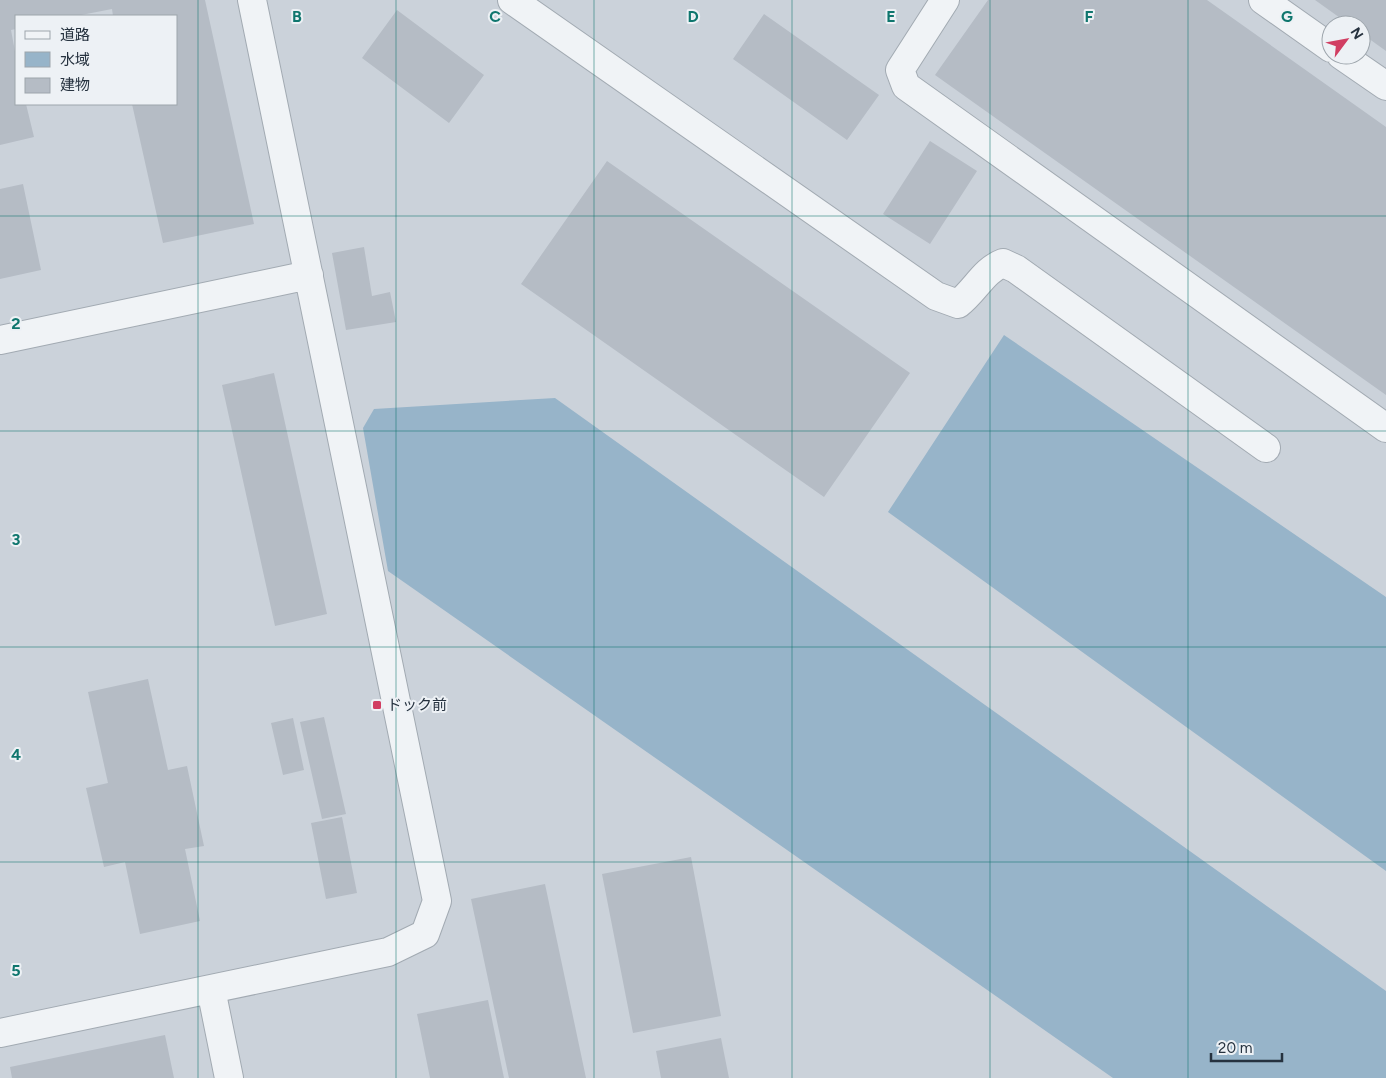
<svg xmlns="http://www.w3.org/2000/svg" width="1386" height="1078" font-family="Figtree,'Noto Sans JP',sans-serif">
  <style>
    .built { fill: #cbd2da; fill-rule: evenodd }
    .water { fill: #97b4c9 }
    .building { fill: #b5bcc5 }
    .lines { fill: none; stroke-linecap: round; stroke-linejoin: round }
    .minor-casing { stroke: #a2aab2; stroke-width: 30 }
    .minor { stroke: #f0f3f6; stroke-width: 28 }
    .grid { fill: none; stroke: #0f766e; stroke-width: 1; stroke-opacity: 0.55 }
    .poi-dot { fill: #d13e62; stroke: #edf1f5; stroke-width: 2 }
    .labels { text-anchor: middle; stroke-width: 4; stroke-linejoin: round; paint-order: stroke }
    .poi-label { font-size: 15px; fill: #26323f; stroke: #edf1f5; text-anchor: start }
    .grid-label { font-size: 16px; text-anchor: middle; font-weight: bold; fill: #0f766e; stroke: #edf1f5; stroke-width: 4; stroke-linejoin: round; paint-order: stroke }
  </style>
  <rect width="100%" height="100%" fill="#dde2e8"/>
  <path class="built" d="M0 0H1386V1078H0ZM16 16H176V104H16ZM1331 25H1361V55H1331Z"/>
  <path class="water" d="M1004 335 1386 597V871L888 512Z
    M555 398 1386 991V1078H1113L388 571 363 428 374 409Z"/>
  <path class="building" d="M0 0H205L254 224 163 243 132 104H176V16H113L112 9 76 16H16V29L11 30 16 57V104H26L34 137 0 145Z
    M988 0H1207L1386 127V395L935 75Z
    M1315 0H1386V51L1361 33V25H1350Z
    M397 10 484 75 449 123 362 58Z
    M764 14 879 95 847 140 733 59Z
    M930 141 977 171 930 244 883 214Z
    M607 161 910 373 824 497 521 284Z
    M23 184 41 270 0 279V189Z
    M364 247 372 296 390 292 396 322 346 330 332 253Z
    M274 373 327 614 275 626 222 385Z
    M148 679 168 770 187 766 204 846 185 849 200 921 140 934 125 862 104 867 86 788 108 783 88 692Z
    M324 717 346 814 322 819 300 722Z
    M293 718 304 770 283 775 271 723Z
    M342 817 357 893 326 899 311 823Z
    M691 857 721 1016 633 1033 602 874Z
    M545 884 586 1078H509L471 899Z
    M488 1000 504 1078H430L417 1014Z
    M165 1035 174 1078H12L10 1067Z
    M721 1038 729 1078H661L656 1051Z"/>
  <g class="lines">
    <g class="minor-casing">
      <path id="minor" d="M512 0 936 296 958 304C975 291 984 270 1003 263L1016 269 1266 448
        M945 0 900 70 906 86 1386 428
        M1263 0 1331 48
        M1341 55 1386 86
        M0 340 309 275
        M211 989 229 1078
        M0 1033 388 952 425 934 437 901 252 0"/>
    </g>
    <use href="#minor" class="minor"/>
  </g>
  <path class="grid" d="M198 0V1078M396 0V1078M594 0V1078M792 0V1078M990 0V1078M1188 0V1078M0 216H1386M0 431H1386M0 647H1386M0 862H1386"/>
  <rect class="poi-dot" x="372" y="700" width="10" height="10" rx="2.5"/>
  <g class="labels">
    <g class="poi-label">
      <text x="387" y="710">ドック前</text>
    </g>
  </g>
  <g class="grid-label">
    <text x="297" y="22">B</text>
    <text x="495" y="22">C</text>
    <text x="693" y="22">D</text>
    <text x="891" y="22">E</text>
    <text x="1089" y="22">F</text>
    <text x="1287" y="22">G</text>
    <text x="16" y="329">2</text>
    <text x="16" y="545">3</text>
    <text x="16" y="760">4</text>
    <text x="16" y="976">5</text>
  </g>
  <rect x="15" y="15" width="162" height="90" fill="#edf1f5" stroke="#9da5ac"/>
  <rect x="25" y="31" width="25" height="8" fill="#f0f3f6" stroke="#9da5ac"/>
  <text x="60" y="40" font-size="15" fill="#26323f">道路</text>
  <rect x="25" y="52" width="25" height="15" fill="#97b4c9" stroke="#9da5ac"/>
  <text x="60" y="65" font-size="15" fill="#26323f">水域</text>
  <rect x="25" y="78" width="25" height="15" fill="#b5bcc5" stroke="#9da5ac"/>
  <text x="60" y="90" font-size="15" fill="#26323f">建物</text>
  <g transform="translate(1346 40) rotate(58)"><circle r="24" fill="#edf1f5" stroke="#9da5ac"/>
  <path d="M0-4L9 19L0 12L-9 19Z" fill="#d13e62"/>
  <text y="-8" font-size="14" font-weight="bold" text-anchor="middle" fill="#26323f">N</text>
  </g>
  <path d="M1211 1053v8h71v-8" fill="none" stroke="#26323f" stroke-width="2.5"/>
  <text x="1218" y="1053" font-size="15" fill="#26323f" stroke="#edf1f5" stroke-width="4" paint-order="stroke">20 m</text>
</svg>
